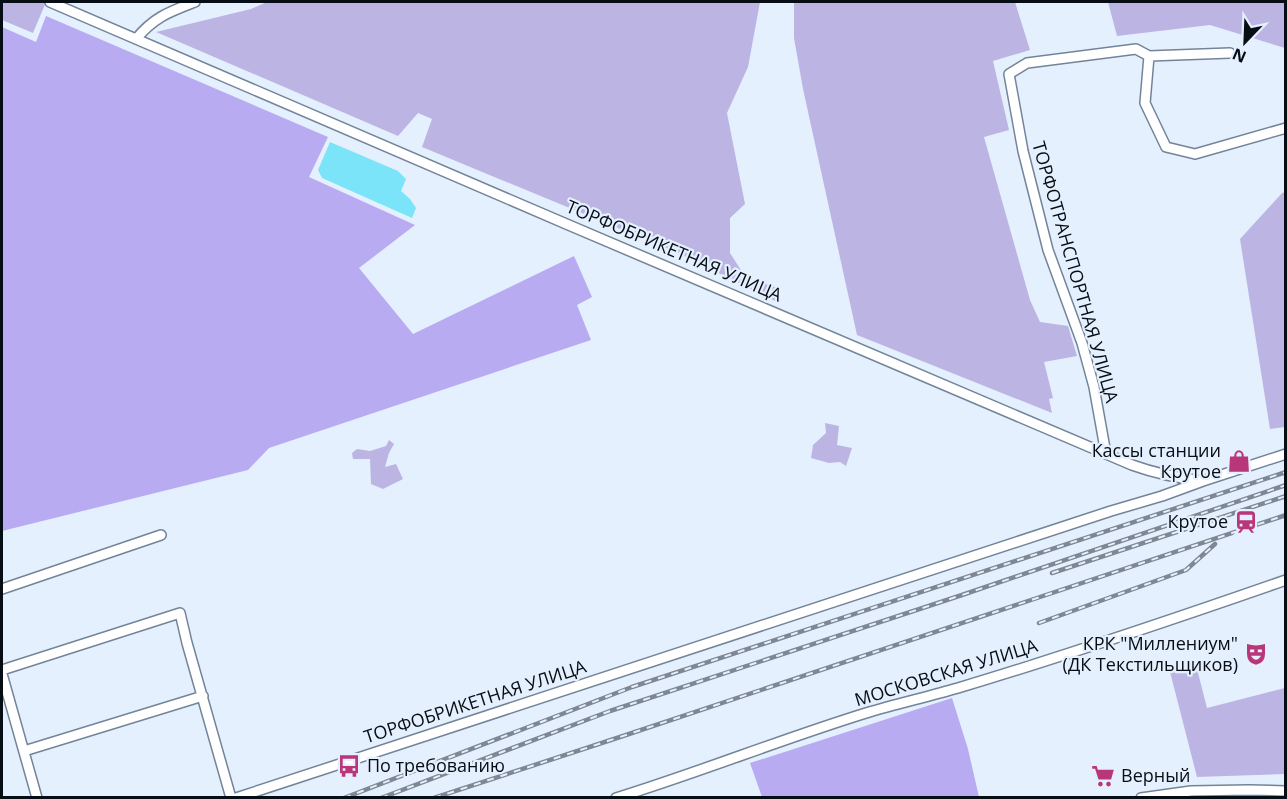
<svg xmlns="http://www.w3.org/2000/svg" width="1287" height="799" font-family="'Open Sans',sans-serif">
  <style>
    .green { fill: #bcb5e4 }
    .forest { fill: #b8abf2 }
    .water { fill: #7ce4f8 }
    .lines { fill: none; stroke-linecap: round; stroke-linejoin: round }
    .minor-casing { stroke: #738499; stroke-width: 12 }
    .minor { stroke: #fff; stroke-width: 9 }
    .rail-casing { stroke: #7e8792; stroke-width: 4.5 }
    .rail { stroke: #e4f0fe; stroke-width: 2; stroke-dasharray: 7; stroke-linecap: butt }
    .labels { text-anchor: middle; stroke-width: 4.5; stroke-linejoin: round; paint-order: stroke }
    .street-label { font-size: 18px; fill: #070d14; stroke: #e4f0fe }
    .poi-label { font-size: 18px; fill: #070d14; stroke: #e4f0fe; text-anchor: end }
  </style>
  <rect width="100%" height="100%" fill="#e4f0fe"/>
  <path class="green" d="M2 2H46L33 33 2 20Z
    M267 2H760L748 67 727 113 745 204 730 218V253L746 278 775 287 779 303 676 252 422 147 432 119 418 113 398 136 156 32 251 9Z
    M794 2H1015L1030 50 993 61 1009 130 984 137 1030 300 1040 322 1068 326 1077 356 1044 362 1053 398 1049 399 1052 413 857 335 803 89 794 38Z
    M1108 2H1285V48L1210 25 1117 36Z
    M1285 192V427L1270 429 1240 239 1282 193Z
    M825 423 839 426 837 445 852 448 846 466 840 462 829 463 811 458 813 445 826 433Z
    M389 440 394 444 389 453 385 467 396 464 403 479 383 489 371 484 370 459H353L352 453 357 449 370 451 386 446Z
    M1195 661 1207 708 1285 688V774L1197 777 1169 668Z"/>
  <path class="forest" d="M46 16 328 137 309 177 415 225 359 268 413 334 574 256 592 297 577 305 591 340 269 448 248 470 2 531V27L36 42Z
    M952 698 968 749 979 797H762L750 763Z"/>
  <path class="water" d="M330 142 398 171 406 179 401 191 410 199 416 208 412 218 322 178 318 170Z"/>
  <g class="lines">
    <g class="minor-casing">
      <path id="minor" d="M50 2 564 223 1132 465C1157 474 1177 478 1203 481
        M136 39C154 17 169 12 195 2
        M1149 56 1145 103 1166 147 1195 154 1286 128
        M1106 454 1094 387 1082 343 1048 250 1023 151 1009 74 1027 63 1136 49 1149 56 1230 53
        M2 589 161 535
        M2 670 180 613 187 643 231 798
        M2 674 37 798
        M24 751 203 696
        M236 798 1111 511 1162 496 1203 481 1286 454
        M616 798C700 772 782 739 866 713 896 704 927 697 958 688 1068 655 1177 618 1286 580
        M1141 798 1191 791 1249 790 1286 791"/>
    </g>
    <use href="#minor" class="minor"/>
    <g class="rail-casing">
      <path id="rail" d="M1052 573 1286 496
        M1039 623 1186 570 1215 544
        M344 798 632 687 1286 472
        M381 798 610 711 962 595 1286 485
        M434 798 620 737 1286 515"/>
    </g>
    <use href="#rail" class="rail"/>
  </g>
  <defs>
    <g id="shop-bare" transform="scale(1.8)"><path d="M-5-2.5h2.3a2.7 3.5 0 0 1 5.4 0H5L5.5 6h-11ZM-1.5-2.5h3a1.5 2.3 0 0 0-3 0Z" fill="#ba367b" stroke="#e4f0fe" stroke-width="2.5" paint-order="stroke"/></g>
    <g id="station-bare" transform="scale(1.8)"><path d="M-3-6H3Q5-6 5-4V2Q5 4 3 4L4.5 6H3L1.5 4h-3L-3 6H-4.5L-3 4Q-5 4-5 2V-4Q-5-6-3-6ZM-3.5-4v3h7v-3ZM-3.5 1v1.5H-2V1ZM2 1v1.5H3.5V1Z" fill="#ba367b" stroke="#e4f0fe" stroke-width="2.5" paint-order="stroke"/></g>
    <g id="theatre-bare" transform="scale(1.8)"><path d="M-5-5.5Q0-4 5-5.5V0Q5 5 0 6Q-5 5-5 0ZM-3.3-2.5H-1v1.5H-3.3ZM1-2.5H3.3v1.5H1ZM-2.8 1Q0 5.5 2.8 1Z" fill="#ba367b" stroke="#e4f0fe" stroke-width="2.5" paint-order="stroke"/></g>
    <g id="bus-bare" transform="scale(1.8)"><path d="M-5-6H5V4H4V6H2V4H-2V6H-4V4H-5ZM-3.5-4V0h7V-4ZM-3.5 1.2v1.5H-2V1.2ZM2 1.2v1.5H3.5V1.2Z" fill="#ba367b" stroke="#e4f0fe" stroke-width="2.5" paint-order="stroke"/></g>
    <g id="supermarket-bare" transform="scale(1.8)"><path d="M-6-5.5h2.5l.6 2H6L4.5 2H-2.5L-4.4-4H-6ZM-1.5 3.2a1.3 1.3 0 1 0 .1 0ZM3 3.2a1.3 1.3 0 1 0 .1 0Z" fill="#ba367b" stroke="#e4f0fe" stroke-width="2.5" paint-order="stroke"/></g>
  </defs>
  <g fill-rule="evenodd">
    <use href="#shop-bare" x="1239" y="461"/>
    <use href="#station-bare" x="1246" y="522"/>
    <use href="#theatre-bare" x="1256" y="654"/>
    <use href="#bus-bare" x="349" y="766"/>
    <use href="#supermarket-bare" x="1103" y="776"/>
  </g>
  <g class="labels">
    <g class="street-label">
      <text transform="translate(674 251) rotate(23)" y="6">ТОРФОБРИКЕТНАЯ УЛИЦА</text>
      <text transform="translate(1075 272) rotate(74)" y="6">ТОРФОТРАНСПОРТНАЯ УЛИЦА</text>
      <text transform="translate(946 673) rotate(-17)" y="6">МОСКОВСКАЯ УЛИЦА</text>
      <text transform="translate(475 702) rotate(-18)" y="6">ТОРФОБРИКЕТНАЯ УЛИЦА</text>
    </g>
    <g class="poi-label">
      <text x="1221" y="457">Кассы станции<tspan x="1221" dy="21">Крутое</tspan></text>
      <text x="1228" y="528">Крутое</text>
      <text x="1238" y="650">КРК "Миллениум"<tspan x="1238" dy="21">(ДК Текстильщиков)</tspan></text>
      <text x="367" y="772" text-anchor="start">По требованию</text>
      <text x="1121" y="782" text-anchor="start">Верный</text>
    </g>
  </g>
  <rect width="1287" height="799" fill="none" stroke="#070d14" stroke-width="6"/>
  <g transform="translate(1245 42) rotate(203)" stroke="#e4f0fe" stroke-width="4.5" paint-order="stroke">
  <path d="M0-4.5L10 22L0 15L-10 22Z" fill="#070d14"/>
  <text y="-9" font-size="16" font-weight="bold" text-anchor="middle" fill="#070d14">N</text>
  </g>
</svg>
